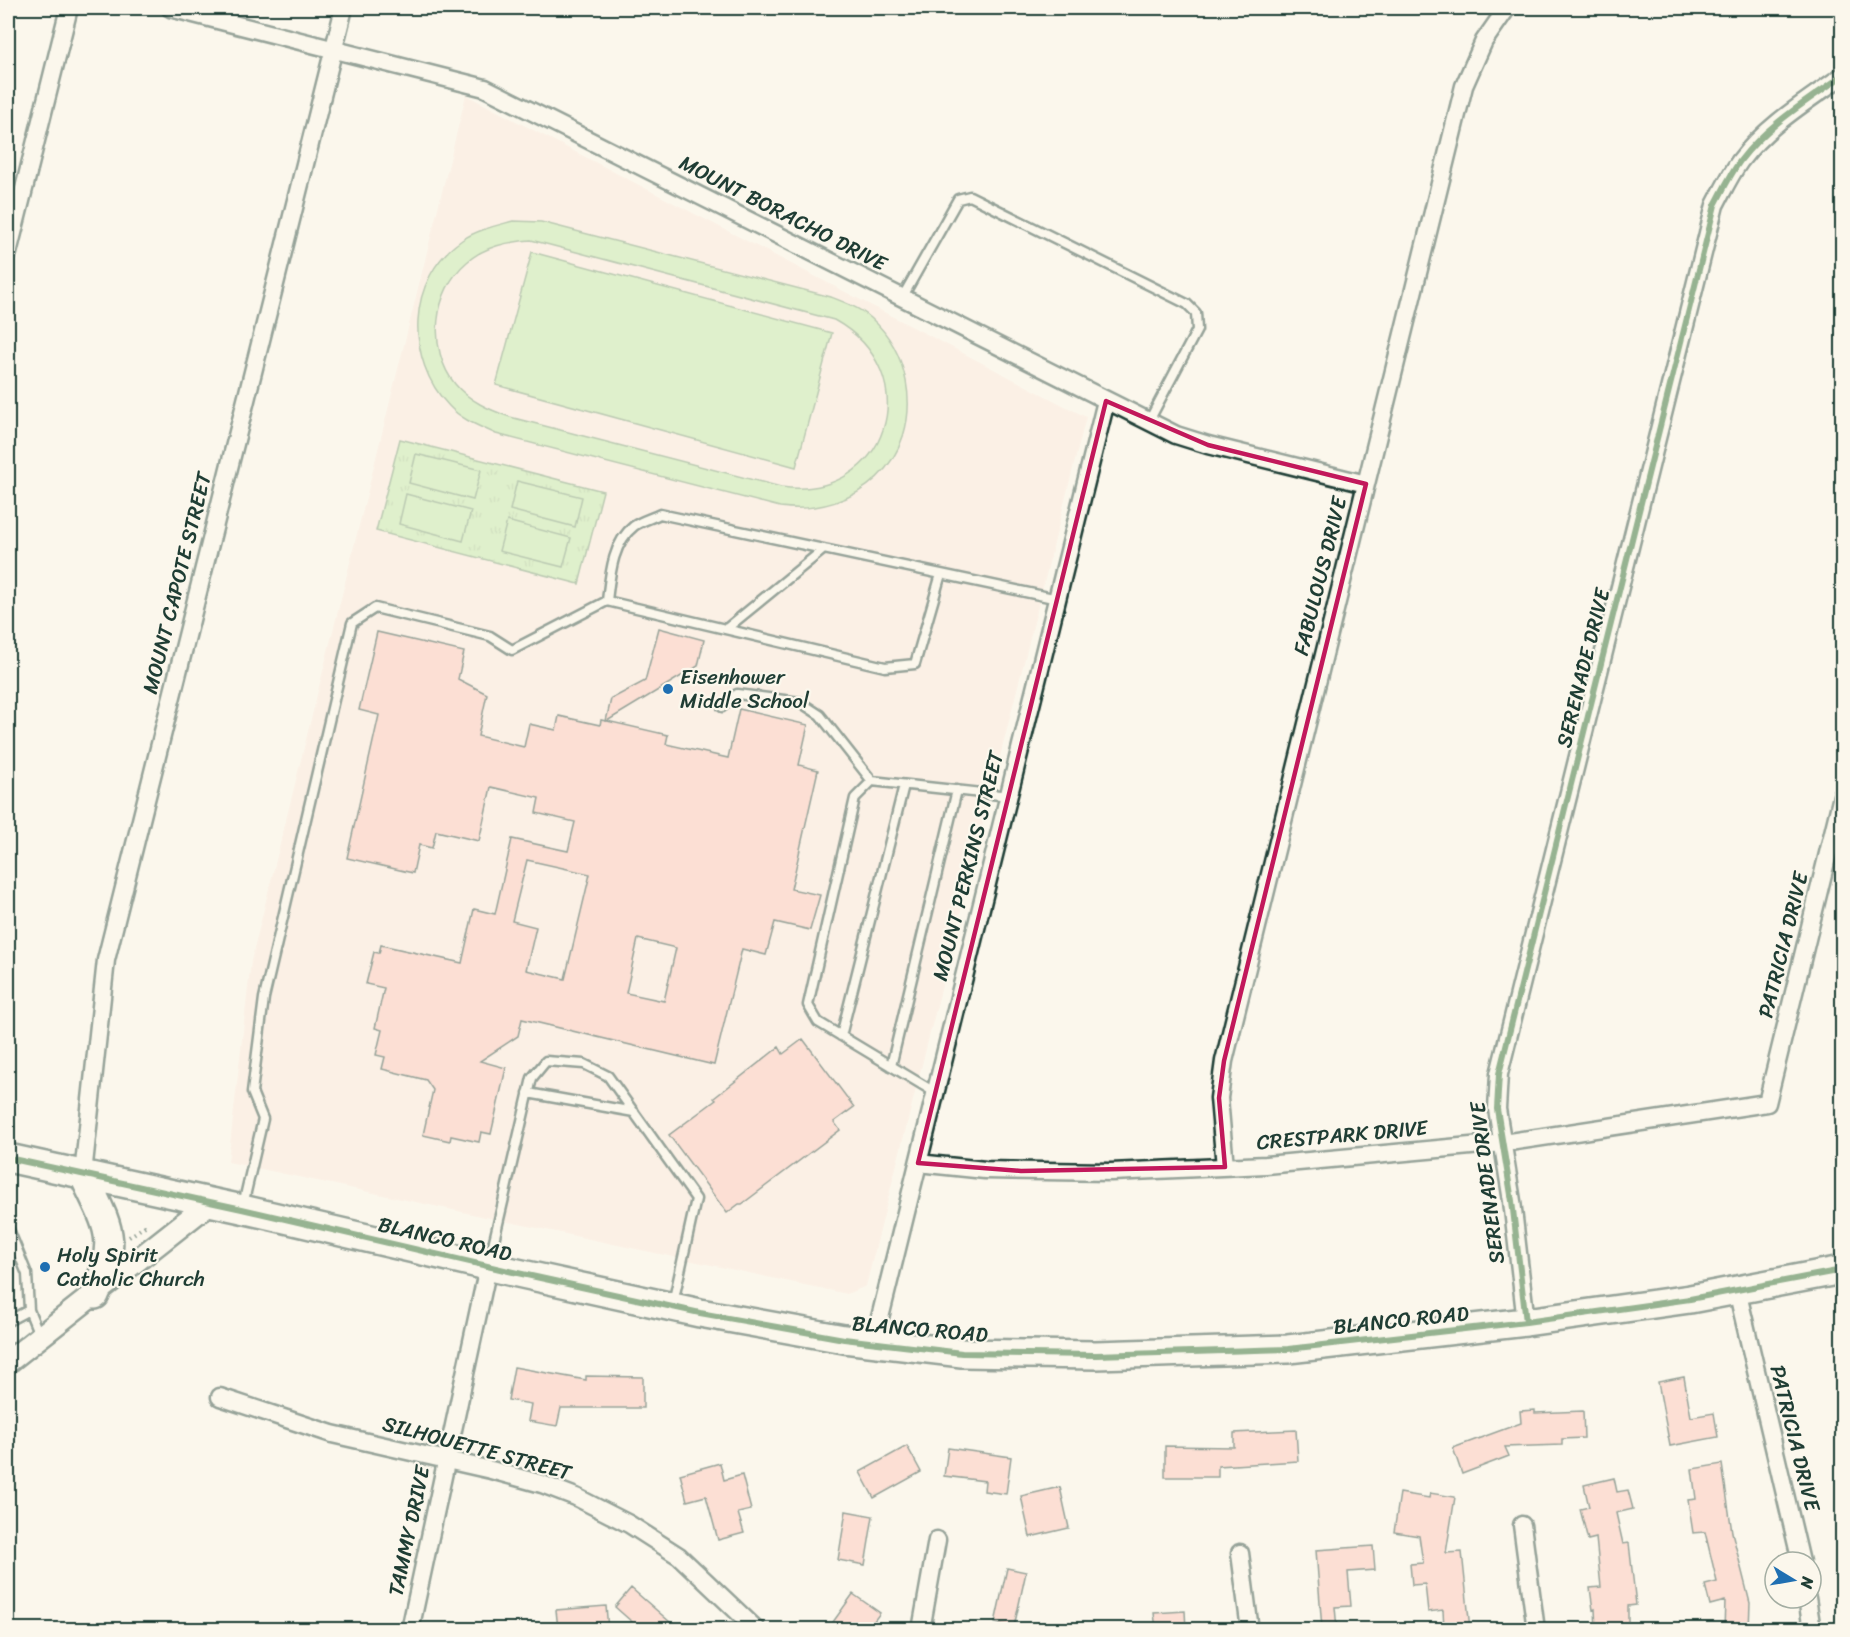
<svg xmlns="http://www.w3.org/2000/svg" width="1850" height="1637" font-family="Sriracha,sans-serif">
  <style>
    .built { fill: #fbe7dc }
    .grass { fill: url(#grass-tufts); stroke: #6e926c; stroke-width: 1.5 }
    .garden { fill: #bde7a4; stroke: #6e926c; stroke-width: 1.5; fill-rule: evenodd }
    .building { fill: #fcc1b6; stroke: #1f3d34; stroke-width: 1.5; fill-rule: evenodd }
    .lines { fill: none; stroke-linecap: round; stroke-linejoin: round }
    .service-casing { stroke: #1f3d34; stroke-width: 13 }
    .minor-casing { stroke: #1f3d34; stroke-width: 21 }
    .tertiary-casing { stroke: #1f3d34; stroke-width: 26 }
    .primary-casing { stroke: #1f3d34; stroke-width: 32 }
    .path { stroke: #1f3d34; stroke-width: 4; stroke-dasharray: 1.5 4.5; stroke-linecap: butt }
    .service { stroke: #fbf7ec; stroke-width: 8 }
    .minor { stroke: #fbf7ec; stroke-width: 16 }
    .tertiary { stroke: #fbf7ec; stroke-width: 21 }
    .primary { stroke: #fbf7ec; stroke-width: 27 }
    .cycleway-casing { stroke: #fbf7ec; stroke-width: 10 }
    .cycleway { stroke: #1b5e20; stroke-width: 6 }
    .marked { fill: none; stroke: #c2185b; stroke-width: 4.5; stroke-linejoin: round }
    .poi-dot { fill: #1f6fb2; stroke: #fbf7ec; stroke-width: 2 }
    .labels { text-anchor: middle; stroke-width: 4.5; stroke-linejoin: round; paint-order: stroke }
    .street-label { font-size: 21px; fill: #1f3d34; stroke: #fbf7ec }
    .poi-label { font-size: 21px; fill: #1f3d34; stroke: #fbf7ec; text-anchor: start }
  </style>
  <defs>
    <pattern id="grass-tufts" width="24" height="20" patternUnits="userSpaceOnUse" patternTransform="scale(1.5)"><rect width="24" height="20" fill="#bde7a4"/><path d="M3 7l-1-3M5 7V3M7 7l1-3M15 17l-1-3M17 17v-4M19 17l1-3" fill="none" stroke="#a2c78e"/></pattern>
  </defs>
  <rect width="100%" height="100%" fill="#fbf7ec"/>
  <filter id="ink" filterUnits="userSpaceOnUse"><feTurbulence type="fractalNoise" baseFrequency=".0167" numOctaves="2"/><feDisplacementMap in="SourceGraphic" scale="12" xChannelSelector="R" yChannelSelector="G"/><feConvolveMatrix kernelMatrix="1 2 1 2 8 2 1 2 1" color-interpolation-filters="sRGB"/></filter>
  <g filter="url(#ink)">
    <path class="built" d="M466 95 1086 417 866 1286 847 1294 228 1162 251 961Z"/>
    <path class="grass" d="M400 439 603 491 579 584 376 531Z"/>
    <path class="garden" d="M513 221 541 222 831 297C844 302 860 308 871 318 890 335 901 356 906 381 921 460 856 517 780 507L496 434C479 426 462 420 449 406 405 360 406 278 462 240 477 230 495 226 513 221ZM531 240 834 320C929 373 888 502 781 487L510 417C490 410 469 401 455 384 427 349 433 291 467 262 485 246 508 242 531 240Z
      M532 252 832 333 796 467 496 385Z
      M416 454 481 470 473 500 409 483Z
      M517 481 582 497 575 527 510 510Z
      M406 494 471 511 463 541 399 524Z
      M507 521 571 538 563 567 499 551Z"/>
    <path class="building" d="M659 628 704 640 698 666 607 721 668 735 666 744 728 758 739 709 808 725 799 765 818 770 791 889 820 895 810 930 775 922 766 955 742 949 714 1065 522 1019 518 1036 480 1061 506 1068 491 1134 481 1132 479 1142 451 1136 450 1141 423 1135 433 1090 426 1080 382 1069 385 1057 376 1055 382 1030 375 1028 384 988 366 984 374 952 379 953 381 945 462 963 474 909 495 914 512 839 568 851 575 822 536 813 539 798 491 787 479 841 436 831 432 848 419 845 413 873 347 858 379 715 359 710 377 632 464 652 458 679 487 694 478 736 524 747 529 724 556 730 559 716 600 725 601 720 606 721 611 699 645 681ZM527 860 590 874 565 979 526 970 536 927 512 921ZM638 939 676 948 664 1001 626 993Z
      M803 1039 854 1107 834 1122 840 1130 742 1204H739L727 1213 669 1135 716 1100 714 1098 779 1047 783 1054Z
      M514 1367 586 1380V1376L643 1377V1408H561L557 1426 528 1421 531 1404 508 1400Z
      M1684 1377 1691 1417 1714 1413 1718 1437 1670 1446 1658 1382Z
      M1535 1410V1413L1583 1411 1584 1438 1562 1439V1445L1505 1447 1509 1456 1462 1474 1453 1448 1521 1423 1520 1411Z
      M1296 1430 1298 1461 1218 1466V1477H1165V1446L1234 1447V1433Z
      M907 1446 921 1472 874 1498 860 1472Z
      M948 1448 1011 1457 1006 1494 984 1491 985 1481 944 1476Z
      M720 1463 724 1480 742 1475 751 1510 738 1513 744 1533 718 1540 706 1496 687 1501 680 1474Z
      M1722 1464 1732 1532 1750 1603 1749 1629H1724L1725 1601 1710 1605 1705 1585 1717 1582 1705 1532 1693 1533 1688 1500 1696 1499 1692 1469Z
      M1614 1478 1617 1492 1628 1490 1633 1509 1616 1513 1623 1544 1629 1543 1636 1605 1628 1606V1629H1596L1595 1609 1593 1610 1590 1588 1601 1587 1596 1538 1588 1540 1580 1509 1589 1507 1584 1485Z
      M1060 1487 1069 1528 1030 1537 1021 1496Z
      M1400 1493 1429 1498 1430 1493 1455 1497 1446 1553 1462 1552 1470 1629H1444L1443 1610 1428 1612 1425 1584 1412 1585 1410 1564 1423 1563 1419 1536 1394 1532Z
      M846 1511 873 1516 865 1565 838 1560Z
      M1373 1546 1375 1570 1348 1572 1351 1606 1335 1607 1337 1629H1322L1316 1550Z
      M1007 1568 1026 1572 1014 1627 995 1623Z
      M631 1588 678 1629H640L615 1607Z
      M853 1594 880 1613 868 1629H828Z
      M606 1606 608 1629H558L556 1610Z
      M1185 1611 1186 1629H1156L1154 1613Z"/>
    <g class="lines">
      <g class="service-casing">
        <path id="service" d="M902 298 958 199 970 196 1187 304 1196 313 1197 330 1149 421
          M607 601 885 667 915 664 941 574
          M726 629 824 549
          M722 707 737 694 800 702 820 715 872 781
          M841 1036 904 785
          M891 1066 957 790
          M528 1093 634 1112
          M936 1093 818 1022 808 1005 855 798 872 781 1009 796
          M243 1205 263 1119 252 1092 264 998 352 623 375 608 490 636 512 650 607 601C610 576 612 543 634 526 641 521 652 518 660 514L1058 599
          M8 1227 27 1274 29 1310 40 1337
          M489 1262 532 1078 546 1061 584 1064 608 1076 696 1199 673 1303
          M8 1321 29 1310"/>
      </g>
      <g class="minor-casing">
        <path id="minor" d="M170 8 485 88 1176 435 1208 445 1366 484
          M8 253 69 8
          M918 1163 985 1170 1111 1172 1266 1165 1503 1143 1767 1103 1842 796
          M1225 1167 1219 1098 1224 1061 1464 86 1484 41 1507 8
          M83 1174 106 960 344 8
          M1737 1290 1801 1562
          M1526 1322 1512 1201 1497 1109 1499 1074 1715 205C1723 190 1730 175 1740 161 1766 126 1807 101 1842 76
          M874 1342 1106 401
          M220 1397 332 1434 491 1470 542 1484 576 1497 629 1524 679 1556 757 1630
          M1522 1525 1536 1630
          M1240 1553 1250 1630
          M1807 1598 1812 1630
          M410 1630 488 1267
          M921 1630 937 1540"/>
      </g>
      <g class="tertiary-casing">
        <path id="tertiary" d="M8 1362 211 1202"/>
      </g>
      <g class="primary-casing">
        <path id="primary" d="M8 1158 242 1209 513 1272 700 1313 844 1339 962 1353 1096 1355 1288 1349 1526 1322 1690 1299 1842 1270
          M83 1174C108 1228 120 1237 95 1295"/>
      </g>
      <path class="path" d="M129 1237 145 1226 148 1227"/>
      <use href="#service" class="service"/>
      <use href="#minor" class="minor"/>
      <use href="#tertiary" class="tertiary"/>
      <use href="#primary" class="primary"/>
      <g class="cycleway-casing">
        <path id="cycleway" d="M8 1158 242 1209 513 1272 700 1313 844 1339 962 1353 1096 1355 1288 1349 1526 1322 1690 1299 1842 1270
          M1526 1322 1512 1201 1497 1109 1499 1074 1715 205C1723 190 1730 175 1740 161 1766 126 1807 101 1842 76"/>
      </g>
      <use href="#cycleway" class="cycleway"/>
    </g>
  </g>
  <path d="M0 0H1850V1637H0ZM1106 401 1208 445 1366 484 1224 1061 1219 1098 1225 1167 1021 1171 918 1163Z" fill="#fbf7ec" fill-opacity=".55" fill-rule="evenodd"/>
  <path class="marked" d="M1106 401 1208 445 1366 484 1224 1061 1219 1098 1225 1167 1021 1171 918 1163Z"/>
  <g class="poi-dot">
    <circle cx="668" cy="689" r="6"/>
    <circle cx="45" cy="1267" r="6"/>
  </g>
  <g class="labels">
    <g class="street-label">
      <text transform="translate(783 213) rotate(27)" y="7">MOUNT BORACHO DRIVE</text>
      <text transform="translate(1320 576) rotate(-76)" y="7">FABULOUS DRIVE</text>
      <text transform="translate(177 583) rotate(-76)" y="7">MOUNT CAPOTE STREET</text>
      <text transform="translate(1583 668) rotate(-76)" y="7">SERENADE DRIVE</text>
      <text transform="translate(968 866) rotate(-76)" y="7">MOUNT PERKINS STREET</text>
      <text transform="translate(1783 945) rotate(-76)" y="7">PATRICIA DRIVE</text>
      <text transform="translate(1342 1135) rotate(-5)" y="7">CRESTPARK DRIVE</text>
      <text transform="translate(1487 1183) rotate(-97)" y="7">SERENADE DRIVE</text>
      <text transform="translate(445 1239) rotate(13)" y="7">BLANCO ROAD</text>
      <text transform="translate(1401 1320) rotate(-6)" y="7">BLANCO ROAD</text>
      <text transform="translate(920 1329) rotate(5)" y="7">BLANCO ROAD</text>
      <text transform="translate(1795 1438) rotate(76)" y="7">PATRICIA DRIVE</text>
      <text transform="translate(477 1448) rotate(15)" y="7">SILHOUETTE STREET</text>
      <text transform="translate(409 1531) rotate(-78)" y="7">TAMMY DRIVE</text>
    </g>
    <g class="poi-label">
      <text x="680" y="684">Eisenhower<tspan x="680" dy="24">Middle School</tspan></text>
      <text x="57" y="1262">Holy Spirit<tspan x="57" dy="24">Catholic Church</tspan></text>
    </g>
  </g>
  <rect width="1850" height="1637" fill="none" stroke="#fbf7ec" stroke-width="30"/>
  <rect x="15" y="15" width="1820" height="1607" fill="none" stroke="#1f3d34" stroke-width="2" filter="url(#ink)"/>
  <g transform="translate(1793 1580) rotate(101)"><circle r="28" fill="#fbf7ec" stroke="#a3ada2" stroke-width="1.5"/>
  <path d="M0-4.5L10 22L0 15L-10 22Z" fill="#1f6fb2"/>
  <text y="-9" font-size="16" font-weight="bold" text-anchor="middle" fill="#1f3d34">N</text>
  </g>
</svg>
